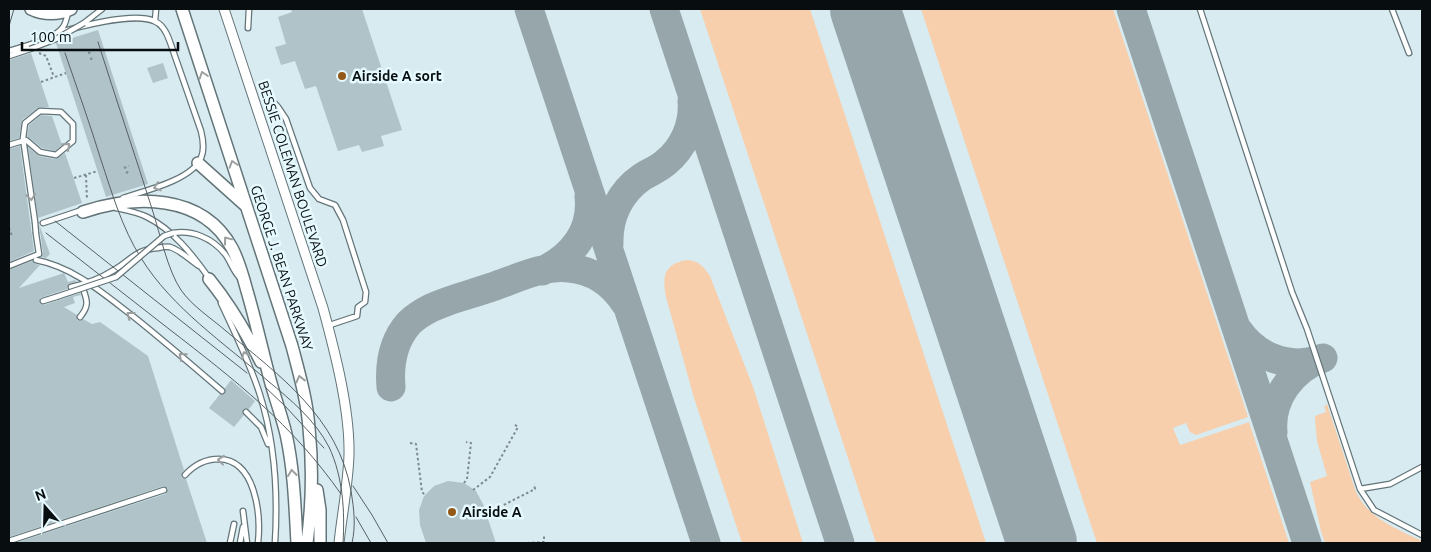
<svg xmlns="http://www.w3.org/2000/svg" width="1431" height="552" font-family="Ubuntu,sans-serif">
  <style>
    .green { fill: #f7cfac }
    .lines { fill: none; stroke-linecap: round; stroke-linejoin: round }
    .taxiway { stroke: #97a6aa; stroke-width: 29 }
    .runway { stroke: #97a6aa; stroke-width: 70 }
    .building { fill: #b0c3c8 }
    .service-casing { stroke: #637579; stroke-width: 7 }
    .minor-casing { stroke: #637579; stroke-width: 11 }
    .tertiary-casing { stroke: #637579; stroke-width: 14 }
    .path { stroke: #7d8a8e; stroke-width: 2; stroke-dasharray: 2.5 2.5; stroke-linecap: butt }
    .service { stroke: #fff; stroke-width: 4.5 }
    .minor { stroke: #fff; stroke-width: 9 }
    .tertiary { stroke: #fff; stroke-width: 11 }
    .tram { stroke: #566064; stroke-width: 1 }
    .service-bridge-casing { stroke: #637579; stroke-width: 7; stroke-linecap: butt }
    .service-bridge { stroke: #fff; stroke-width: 4.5 }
    .oneway { stroke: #9c9f9f }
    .poi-dot { fill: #945918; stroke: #e5f9fe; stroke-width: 2 }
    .labels { text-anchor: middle; stroke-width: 5; stroke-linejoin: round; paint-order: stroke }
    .poi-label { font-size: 14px; font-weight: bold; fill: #080e10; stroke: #e5f9fe; text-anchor: start }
    .street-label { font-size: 14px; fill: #080e10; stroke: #e5f9fe }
  </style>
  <rect width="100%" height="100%" fill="#d8ebf0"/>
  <path class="green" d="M700 9H810L986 543H876Z
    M921 9H1113L1248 417 1196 435 1190 432 1186 423 1173 428 1180 445 1249 422 1289 543H1097Z
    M687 260C699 261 703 266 710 276L753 387 803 543H742L694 398 666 297C662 276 664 264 687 260Z
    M1327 404 1356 492C1369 519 1397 529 1422 541V543H1325L1321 531 1310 482 1327 476 1317 441 1315 419V416L1326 412 1324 407Z"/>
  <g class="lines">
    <path class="taxiway" d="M529 9 706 543
      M664 9 840 543
      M1131 9 1307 543
      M609 244C608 217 620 192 642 177 650 172 658 169 665 163 684 148 694 124 692 101
      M542 271C572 257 593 231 589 196
      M1238 330C1256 356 1287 369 1317 360
      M391 387C389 363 393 341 409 323 415 317 423 312 431 308 450 299 472 294 492 287 516 279 543 265 569 268 592 270 612 283 625 303
      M1273 432C1270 399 1292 369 1323 358
      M1017 468 1039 543"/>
    <path class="runway" d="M865 9 1042 543"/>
  </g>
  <path class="building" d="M291 9H362L402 130 381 136 384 146 362 152 359 145 338 151 316 86 305 89 295 61 281 65 275 47 286 44 278 17 292 12Z
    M98 30 148 184 106 197 56 43Z
    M31 53 49 107 38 108 22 120 19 138 9 141V60Z
    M163 63 168 78 153 83 147 68Z
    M41 115 52 116 62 145 55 151 42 148 27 136 29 125Z
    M20 146 34 251 9 262V149Z
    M28 147 39 156 55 159 65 153 82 203 38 218Z
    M39 224 50 254 46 258 41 257 43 253Z
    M32 261 35 264 40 265 19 288 64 273 68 282 75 280 77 282 68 284 67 289 40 298V304L44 305 80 293 81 295 73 297 75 303 64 307 77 315V320L80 321 83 319 92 324 100 322 148 356 184 470 181 477 186 479 207 543H15L165 494 168 489 164 486 9 537V270Z
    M231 380 255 401 249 409 245 408 243 410 244 415 234 427 209 408 220 394 225 393V388Z
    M448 481 464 483 476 491 483 504 496 543H426L420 525 419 510 424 496 434 486Z"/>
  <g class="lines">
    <g class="service-casing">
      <path id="service" d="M1200 9 1292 292 1307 329 1360 489 1390 484 1422 467
        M1392 9 1409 53
        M155 21 156 9
        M84 23 102 9
        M248 28 249 9
        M57 33C78 27 134 12 154 21 163 24 167 33 170 42L201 131C203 139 205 149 201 158 192 180 144 191 123 198
        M9 51C23 46 54 40 63 27 66 23 67 17 68 12
        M9 56 30 49
        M270 98 278 107 286 119 310 188 319 199 335 205 343 220 366 292 365 302 358 307 357 316 327 326
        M9 145 26 140 40 152 56 155 73 141V124L61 112 40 111 25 123 23 138 35 222
        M116 208C126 210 137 212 147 217 173 230 192 254 209 278
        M43 223 82 210
        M173 233C193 230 212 238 225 254 231 262 233 271 240 278
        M36 260C74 267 105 295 134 317 164 341 193 366 222 391
        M9 266 39 254 36 234
        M71 287C87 284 101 278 114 270 133 259 134 250 158 248 162 247 166 246 170 247 180 250 190 260 199 266
        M43 301 56 297
        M221 303C235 333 250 363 260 395 275 442 278 494 275 543
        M80 317C90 305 87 300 82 286
        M246 412 261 427 268 444
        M185 475C194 465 205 459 219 459 256 460 261 515 258 543
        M1360 489 1374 510 1422 535
        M243 511 247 543
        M9 541 164 490
        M230 543 234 524
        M240 543 243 527"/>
    </g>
    <g class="minor-casing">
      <path id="minor" d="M224 9 323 308C335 352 350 410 349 455 348 485 342 514 339 543"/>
    </g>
    <g class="tertiary-casing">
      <path id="tertiary" d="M31 9C43 15 59 15 71 9
        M182 9 292 346C299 373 307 400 309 428 313 467 312 505 307 543
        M198 163 246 206
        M83 212C135 195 202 193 232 248 239 261 243 276 247 291 255 318 261 345 268 372 273 393 281 413 286 434 294 470 295 507 297 543
        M209 279C230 305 246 332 261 362
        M317 490 320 510V543"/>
    </g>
    <path class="path" d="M39 53 46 56 54 77
      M88 53 93 52
      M90 59 95 58
      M41 82 66 73
      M124 168 129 166
      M126 173 130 171
      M86 175 87 200
      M74 178 98 171
      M9 228 12 236
      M410 443 416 444 422 492 425 495
      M464 483 467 479 471 443 466 442
      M473 490 490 477 518 427 514 424
      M486 514 535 489 534 484
      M527 543 544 542V536"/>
    <use href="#service" class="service"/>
    <use href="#minor" class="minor"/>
    <use href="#tertiary" class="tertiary"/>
    <path class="tram" d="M9 26 14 9
      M98 42C116 99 135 155 153 212 160 234 168 271 181 290 192 306 211 318 226 331 280 376 338 417 351 491 354 509 356 526 352 543
      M65 53C77 88 90 124 101 160 112 193 122 228 141 258 172 308 224 343 268 381 291 400 315 420 329 447 343 477 345 511 343 543
      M55 221 247 373
      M46 233C87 265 128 297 169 329 235 380 292 424 341 494
      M265 387 285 406 324 448
      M353 486 372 515 388 543
      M356 517 371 543"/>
    <g class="service-bridge-casing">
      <path id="service-bridge" d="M30 49 56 39 84 23
        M35 222 36 234
        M56 297 116 277 164 236 173 233"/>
    </g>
    <use href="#service-bridge" class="service-bridge"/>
  </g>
  <defs><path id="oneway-chevron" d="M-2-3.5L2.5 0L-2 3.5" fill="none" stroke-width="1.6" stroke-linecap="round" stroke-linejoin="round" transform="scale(1.25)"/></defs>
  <g class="oneway">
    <use href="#oneway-chevron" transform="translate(203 75) rotate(-108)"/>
    <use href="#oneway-chevron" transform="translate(67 146) rotate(-41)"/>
    <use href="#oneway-chevron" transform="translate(233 164) rotate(-108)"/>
    <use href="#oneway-chevron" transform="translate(157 187) rotate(162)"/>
    <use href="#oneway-chevron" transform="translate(31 197) rotate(82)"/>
    <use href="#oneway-chevron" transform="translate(227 240) rotate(-127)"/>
    <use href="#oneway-chevron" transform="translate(130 315) rotate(-142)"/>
    <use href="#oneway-chevron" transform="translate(245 355) rotate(-114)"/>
    <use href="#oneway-chevron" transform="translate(182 356) rotate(-139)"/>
    <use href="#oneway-chevron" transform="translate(300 379) rotate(-104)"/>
    <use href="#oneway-chevron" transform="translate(221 460) rotate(-174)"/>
    <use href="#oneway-chevron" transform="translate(292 473) rotate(-97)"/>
  </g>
  <g class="poi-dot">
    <circle cx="342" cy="76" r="5"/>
    <circle cx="452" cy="512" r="5"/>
  </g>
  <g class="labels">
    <g class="poi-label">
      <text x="352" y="81">Airside A sort</text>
      <text x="462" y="517">Airside A</text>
    </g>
    <g class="street-label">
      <text transform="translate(293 174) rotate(72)" y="5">BESSIE COLEMAN BOULEVARD</text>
      <text transform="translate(282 268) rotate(72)" y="5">GEORGE J. BEAN PARKWAY</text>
    </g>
  </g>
  <rect width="1431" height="552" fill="none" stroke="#080e10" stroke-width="20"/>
  <g transform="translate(45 507) rotate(340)" stroke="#e5f9fe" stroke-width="4" paint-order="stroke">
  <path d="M0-4L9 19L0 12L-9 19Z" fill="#080e10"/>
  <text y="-8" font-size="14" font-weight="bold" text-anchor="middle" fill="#080e10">N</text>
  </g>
  <path d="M22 42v8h156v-8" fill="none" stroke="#080e10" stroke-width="2.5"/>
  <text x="30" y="42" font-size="15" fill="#080e10" stroke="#e5f9fe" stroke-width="4" paint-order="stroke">100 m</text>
</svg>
